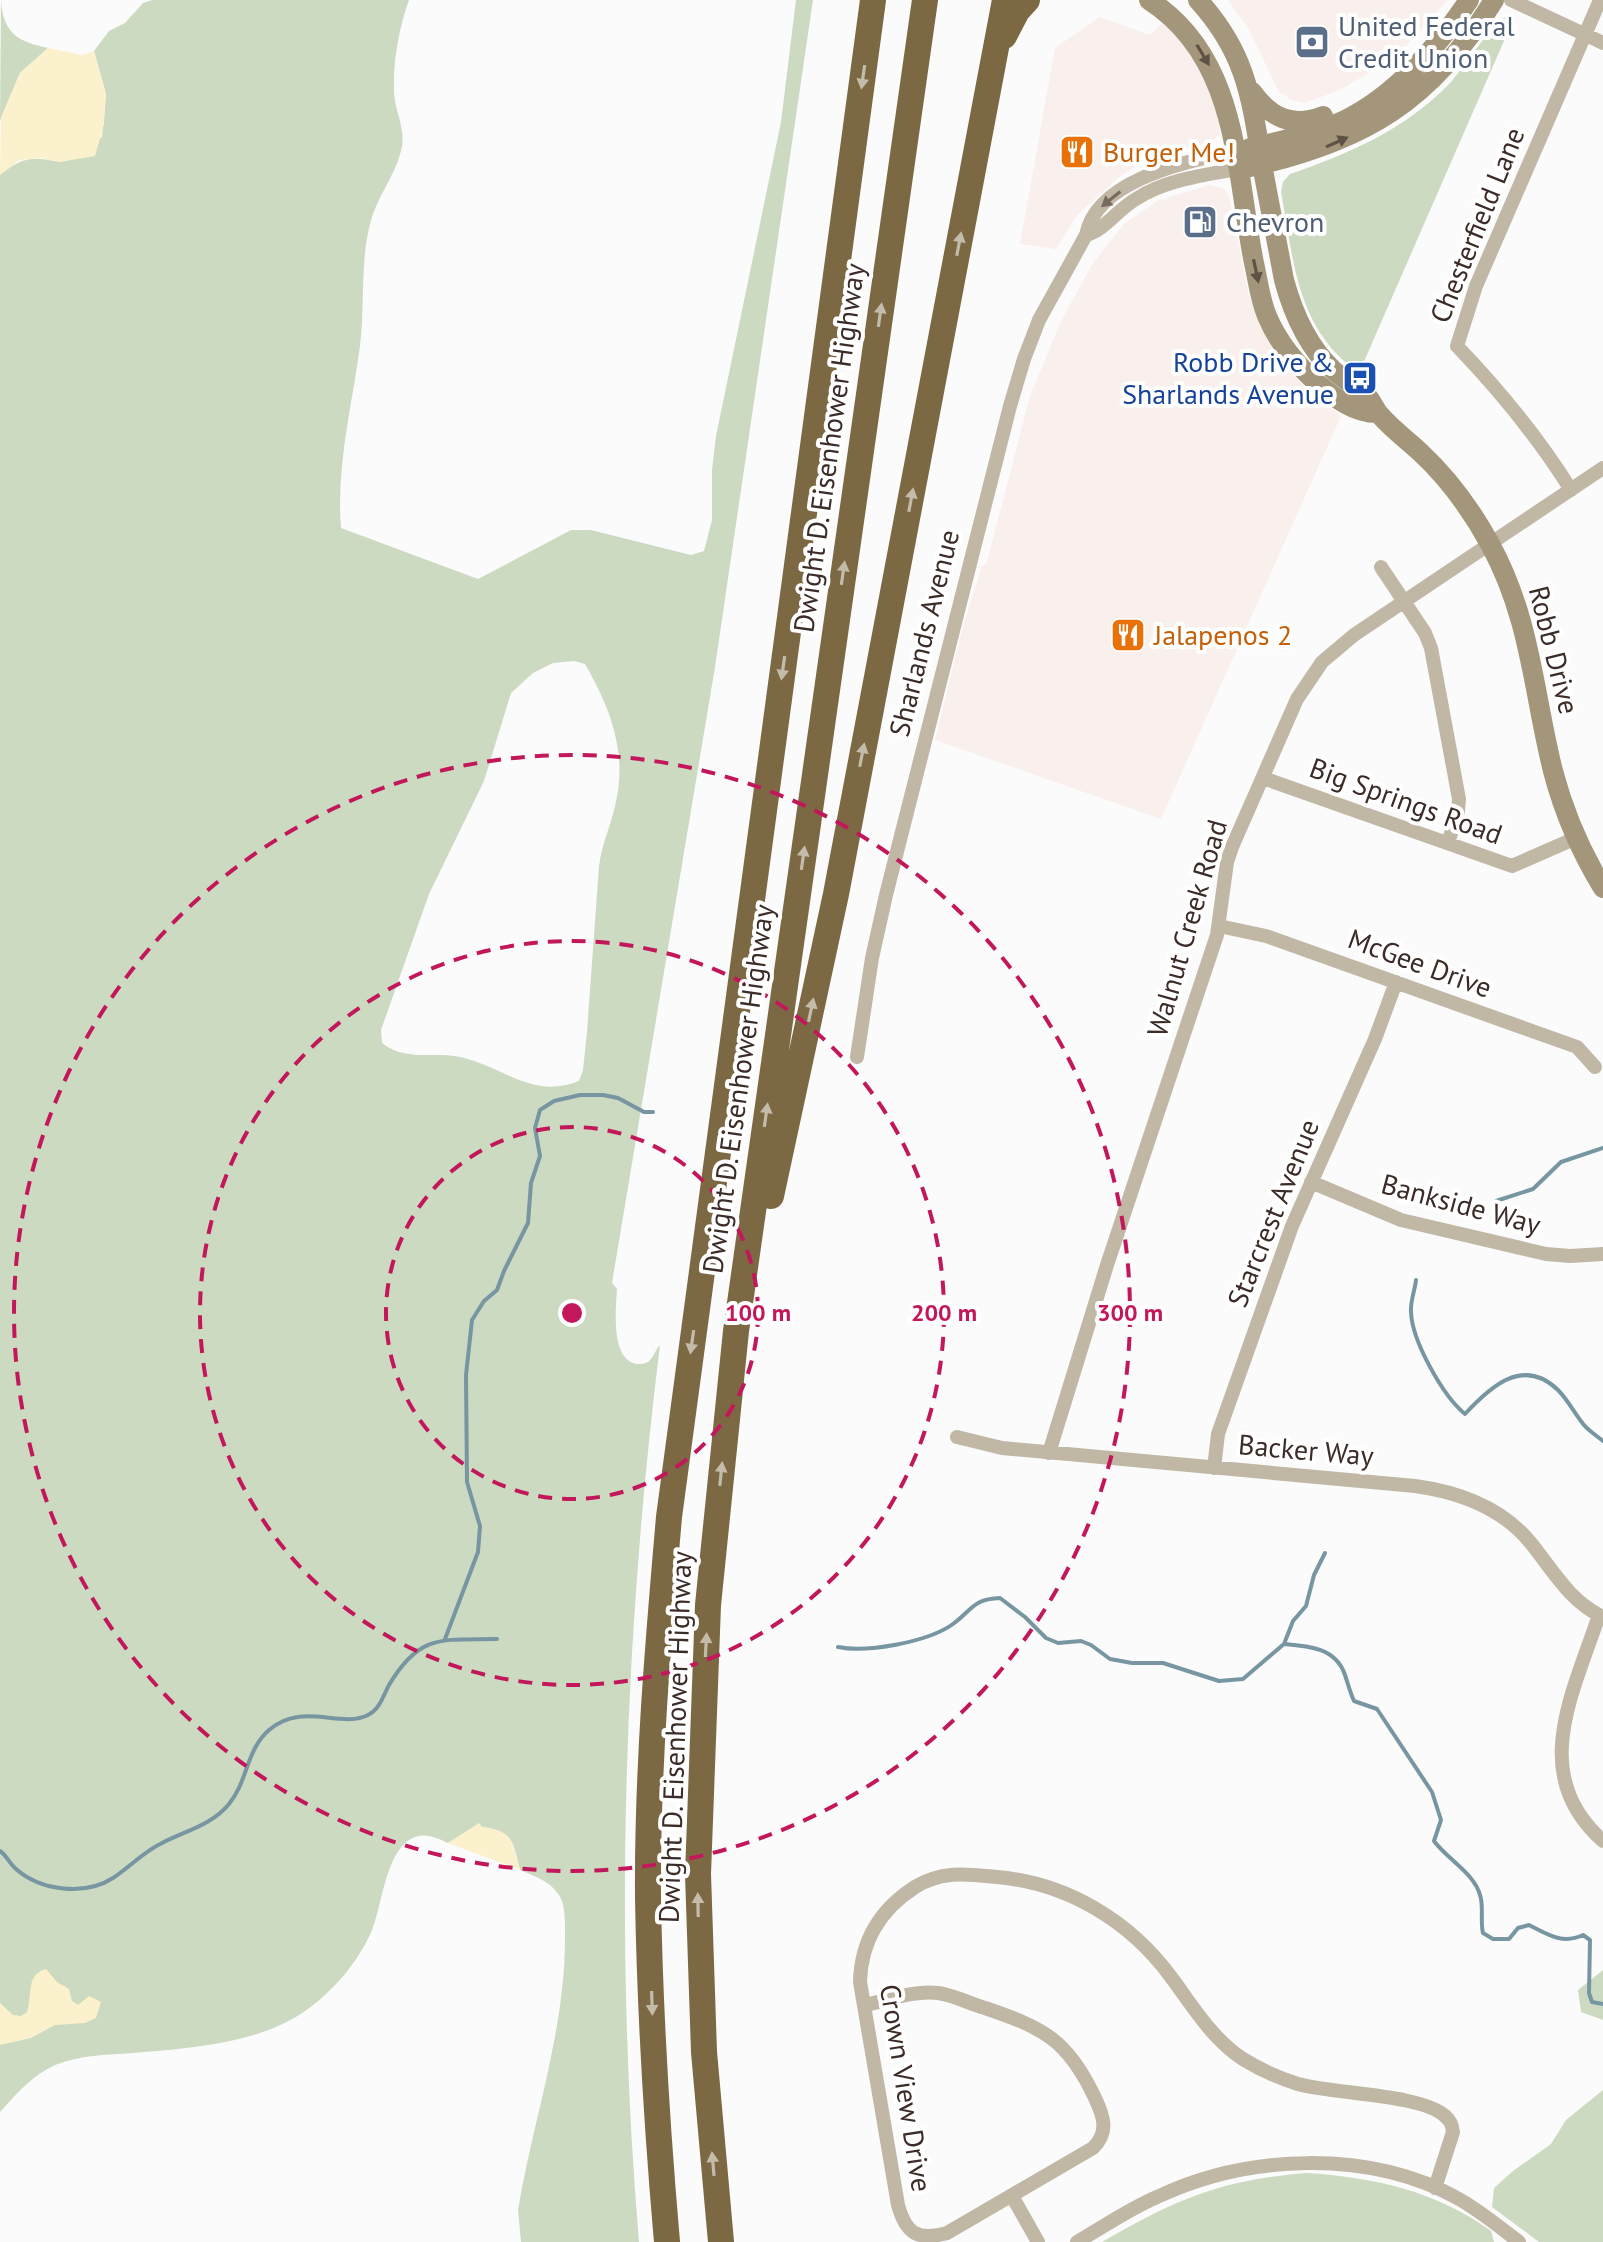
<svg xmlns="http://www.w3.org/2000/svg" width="1603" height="2242" font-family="'PT Sans',sans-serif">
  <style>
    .built { fill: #f9efec }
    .green { fill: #ccdac1; fill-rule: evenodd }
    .sand { fill: #fbf1cc }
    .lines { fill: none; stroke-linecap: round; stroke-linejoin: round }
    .stream { stroke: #7796a2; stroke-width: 4 }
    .street { stroke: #c0b7a5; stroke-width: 14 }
    .secondary { stroke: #a3967b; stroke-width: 20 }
    .highway { stroke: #7c6943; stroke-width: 26 }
    .oneway { fill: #5f5144 }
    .oneway2 { fill: #c4bcaa }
    .oneway3 { fill: #776b60 }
    .ring { fill: none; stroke: #c2185b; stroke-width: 4; stroke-dasharray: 14 10 }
    .labels { text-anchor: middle; stroke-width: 8; stroke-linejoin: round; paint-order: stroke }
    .service-label { font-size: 28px; fill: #4e5e75; stroke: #fff; text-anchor: start }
    .food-label { font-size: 28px; fill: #c56008; stroke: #fff; text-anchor: start }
    .street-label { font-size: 28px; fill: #3b2c27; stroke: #fff }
    .transit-label { font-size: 28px; fill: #164399; stroke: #fff; text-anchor: end }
    .centre { fill: #c2185b; stroke: #fff; stroke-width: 4 }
    .ring-label { font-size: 24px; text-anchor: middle; font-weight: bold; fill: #c2185b; stroke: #fff; stroke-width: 8; stroke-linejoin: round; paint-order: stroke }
  </style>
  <rect width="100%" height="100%" fill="#fbfbfb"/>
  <path class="built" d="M1228 0H1448L1396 57 1340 90 1305 103 1292 100 1279 92 1249 30Z
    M1100 17 1150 35 1164 21 1203 71 1218 116 1220 136H1217L1212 143 1203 147 1163 150 1119 177 1077 215 1056 249 1020 244 1055 48Z
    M1209 185 1223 188 1229 196 1248 292 1267 339 1299 382 1341 416 1161 819 935 740 964 623 982 566 987 562 1030 396 1062 319 1093 263 1124 224 1157 201Z"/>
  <path class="green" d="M1 0C3 33 18 42 48 48L20 73 0 121Z
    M152 0H409C399 27 393 62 394 90 394 111 407 129 401 151 395 176 376 198 370 224 360 263 365 305 360 346 352 406 336 466 341 528L478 579 571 530H591L691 555 704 551 712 520V470L716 436 781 122 796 0H813L715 667 612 1283 617 1289C616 1308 610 1360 637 1364 641 1364 646 1364 649 1361 654 1357 655 1350 660 1345 623 1643 614 1944 639 2242H521L518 2210C533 2120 565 2031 565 1939 565 1927 566 1907 560 1897 552 1882 535 1876 520 1870 513 1842 514 1831 481 1827L479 1824 448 1843C439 1839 429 1834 419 1836 386 1842 383 1905 372 1930 359 1961 335 1989 308 2009 260 2044 190 2048 133 2053 106 2055 80 2055 55 2065 33 2075 16 2094 0 2112V175C22 157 32 156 60 162L102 137 106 94 94 51 109 31 125 23 143 3ZM574 661 585 664C611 709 628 754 615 806 610 828 602 843 599 866L587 1032 583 1070 579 1081C532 1100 503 1066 460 1057 433 1051 406 1062 382 1043L381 1030 429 894 484 781 511 693 533 673 553 663Z
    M1505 17 1514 18 1359 373C1296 329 1294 261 1281 192L1283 182 1290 174C1349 154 1406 129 1450 83 1462 70 1494 21 1505 17Z
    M1603 1970V2020L1581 2012 1578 1990Z
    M1603 2090V2242H1539L1492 2207 1494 2188 1513 2171 1551 2144 1566 2120Z
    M1307 2173C1372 2177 1437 2191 1491 2231L1494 2242H1102C1177 2199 1220 2180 1307 2173Z"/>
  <path class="sand" d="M48 48 82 55 94 51 106 94 104 124 95 156 60 162 42 158 19 160 0 175 1 117 20 73Z
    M479 1823 482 1827C514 1831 512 1842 520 1870L448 1843Z
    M46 1969 57 1982 69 1989 72 2001 78 2005 89 1996 101 2002 96 2018 85 2023 55 2025 31 2038 0 2045V2003L13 2015 21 2016 27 2012C33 1995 25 1975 46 1969Z"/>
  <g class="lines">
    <path class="stream" d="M1496 1201 1533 1189 1561 1162 1603 1148
      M1416 1280C1415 1290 1410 1302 1411 1312 1412 1341 1443 1396 1465 1414 1490 1387 1523 1356 1558 1390 1568 1400 1575 1414 1584 1425 1589 1431 1597 1436 1603 1441
      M445 1639 478 1552 480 1526 467 1482 466 1375 472 1320 484 1301 497 1290 504 1271 528 1223 531 1183 540 1156 535 1128 540 1110 554 1101 580 1095H603L618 1098 644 1112H653
      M1284 1644 1293 1621 1306 1606 1314 1575 1325 1553
      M838 1647C867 1653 928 1642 953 1624 972 1610 973 1599 1000 1598L1025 1617 1046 1638 1058 1643 1081 1641 1091 1645 1110 1659 1132 1663H1163L1219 1681 1243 1679 1284 1644C1309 1646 1336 1648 1345 1675 1348 1684 1350 1692 1354 1701L1377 1709 1432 1792 1441 1820 1434 1841C1447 1859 1474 1873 1480 1895 1484 1906 1480 1921 1483 1933L1493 1939H1509L1518 1928 1529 1925C1547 1934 1562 1945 1583 1935L1590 1940 1589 1993 1592 2002 1603 2004
      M0 1851C7 1856 10 1864 16 1869 41 1891 85 1896 113 1878 130 1867 143 1852 162 1843 185 1831 212 1825 229 1804 248 1781 246 1750 269 1730 303 1701 340 1729 368 1715 380 1709 383 1696 389 1685 420 1633 442 1640 497 1639"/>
    <path class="street" d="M1511 0 1603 43
      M1086 235C1105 230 1118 209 1136 199 1165 180 1204 175 1238 169
      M1571 490C1538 437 1500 391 1457 346L1476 286 1600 0
      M1381 567 1425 633 1431 648 1459 799 1458 811 1448 843
      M1263 778 1512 866 1576 838
      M1219 926 1266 936 1577 1047 1595 1067
      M857 1057 872 958 886 895 1010 406 1024 359 1039 320 1086 235C1097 179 1187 162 1234 151
      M1311 1182 1401 1220 1546 1254 1570 1256 1603 1254
      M957 1437 1002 1448 1415 1486C1459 1492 1501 1507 1530 1542 1553 1570 1569 1601 1603 1617
      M1049 1453 1107 1265 1217 935 1227 862 1232 847 1297 699 1322 662 1354 635 1603 468
      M1214 1468 1218 1434 1292 1226 1375 1039 1396 982
      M1599 1615C1573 1694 1528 1775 1603 1841
      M865 2005C888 2000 915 1990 938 1993 954 1995 970 2004 985 2008 1044 2028 1068 2040 1095 2098 1104 2117 1109 2132 1093 2148L947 2233C918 2241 906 2234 898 2205L860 1982C861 1940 881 1909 915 1887 942 1870 968 1874 997 1877 1067 1883 1130 1921 1171 1977 1192 2005 1212 2039 1243 2059 1259 2069 1279 2078 1298 2084 1333 2094 1421 2094 1445 2116 1451 2121 1452 2125 1453 2132L1435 2188
      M1012 2196 1038 2242
      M1077 2242C1103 2227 1129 2209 1157 2197 1248 2154 1369 2149 1459 2199 1480 2211 1500 2227 1519 2242"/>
    <path class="secondary" d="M1149 0C1239 58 1235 169 1254 263 1258 281 1260 299 1267 316 1278 343 1297 365 1318 384 1335 398 1354 413 1377 413
      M1198 0C1246 53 1251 96 1262 164 1269 203 1277 242 1284 280 1293 313 1307 346 1333 370 1343 379 1356 386 1367 396 1373 402 1374 409 1380 415 1392 429 1407 440 1420 452 1448 478 1472 511 1490 544 1531 619 1533 691 1553 771 1564 813 1581 852 1603 888
      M1252 92C1271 118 1292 128 1323 116
      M1250 148C1282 141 1315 134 1345 120 1395 96 1439 45 1469 0
      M1250 167C1364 142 1432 101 1494 0"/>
    <path class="highway" d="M1004 36 1017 11 1027 0
      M771 1196 836 894 1005 0
      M667 2242C657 2128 650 2012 648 1898 647 1771 658 1643 669 1517L873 0
      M721 2242 704 2052 698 1874 708 1605 736 1331 925 0"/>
  </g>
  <defs><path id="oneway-solid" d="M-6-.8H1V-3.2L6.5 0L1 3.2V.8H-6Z" transform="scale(2)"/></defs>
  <g class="oneway">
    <use href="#oneway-solid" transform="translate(1203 55) rotate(59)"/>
    <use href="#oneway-solid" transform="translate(1337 142) rotate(-24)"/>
    <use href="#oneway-solid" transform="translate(1256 271) rotate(78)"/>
  </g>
  <g class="oneway2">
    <use href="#oneway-solid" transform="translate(863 77) rotate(98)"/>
    <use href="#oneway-solid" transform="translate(959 244) rotate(-79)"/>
    <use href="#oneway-solid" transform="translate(880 315) rotate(-82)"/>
    <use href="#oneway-solid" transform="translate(911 500) rotate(-79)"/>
    <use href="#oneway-solid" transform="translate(843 573) rotate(-82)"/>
    <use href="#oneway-solid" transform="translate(783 668) rotate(98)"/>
    <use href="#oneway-solid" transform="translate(862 755) rotate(-79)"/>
    <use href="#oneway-solid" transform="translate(803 858) rotate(-82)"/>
    <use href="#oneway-solid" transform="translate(811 1010) rotate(-78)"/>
    <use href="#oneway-solid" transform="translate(766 1115) rotate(-82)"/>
    <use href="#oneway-solid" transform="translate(692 1342) rotate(98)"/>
    <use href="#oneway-solid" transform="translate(721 1474) rotate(-84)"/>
    <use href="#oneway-solid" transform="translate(706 1645) rotate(-87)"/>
    <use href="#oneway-solid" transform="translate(698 1905) rotate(-91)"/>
    <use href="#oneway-solid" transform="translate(652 2003) rotate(88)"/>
    <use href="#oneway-solid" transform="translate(713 2164) rotate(-95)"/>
  </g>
  <use class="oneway3" href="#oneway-solid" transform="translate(1111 199) rotate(141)"/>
  <g class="ring">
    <circle cx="572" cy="1313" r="186"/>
    <circle cx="572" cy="1313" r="372"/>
    <circle cx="572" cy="1313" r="558"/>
  </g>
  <defs>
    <g id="bank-square" transform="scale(1.8)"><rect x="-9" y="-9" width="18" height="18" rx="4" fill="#5c6f8a" stroke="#fff"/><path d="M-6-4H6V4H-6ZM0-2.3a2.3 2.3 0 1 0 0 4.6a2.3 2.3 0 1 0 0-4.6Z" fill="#fff"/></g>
    <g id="restaurant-square" transform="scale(1.8)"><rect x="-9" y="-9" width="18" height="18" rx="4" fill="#e8710a" stroke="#fff"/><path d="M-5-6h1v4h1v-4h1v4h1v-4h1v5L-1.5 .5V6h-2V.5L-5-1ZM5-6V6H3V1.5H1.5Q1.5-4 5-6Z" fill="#fff"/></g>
    <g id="fuel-square" transform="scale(1.8)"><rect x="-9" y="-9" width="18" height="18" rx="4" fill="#5c6f8a" stroke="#fff"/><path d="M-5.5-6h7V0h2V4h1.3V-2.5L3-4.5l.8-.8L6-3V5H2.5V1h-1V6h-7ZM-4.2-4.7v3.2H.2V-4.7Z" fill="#fff"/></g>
    <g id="bus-square" transform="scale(1.8)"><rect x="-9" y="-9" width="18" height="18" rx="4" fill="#1a4fb4" stroke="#fff"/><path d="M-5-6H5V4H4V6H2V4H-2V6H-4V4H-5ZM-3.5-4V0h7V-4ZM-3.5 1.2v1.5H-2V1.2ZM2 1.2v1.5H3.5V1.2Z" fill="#fff"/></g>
  </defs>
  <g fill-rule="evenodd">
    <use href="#bank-square" x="1312" y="42"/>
    <use href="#restaurant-square" x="1077" y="152"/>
    <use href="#fuel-square" x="1200" y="222"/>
    <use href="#bus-square" x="1360" y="378"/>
    <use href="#restaurant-square" x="1128" y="635"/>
  </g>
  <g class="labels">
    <g class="service-label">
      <text x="1338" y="36">United Federal<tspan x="1338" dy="32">Credit Union</tspan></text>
      <text x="1226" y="232">Chevron</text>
    </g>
    <g class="food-label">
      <text x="1103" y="162">Burger Me!</text>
      <text x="1154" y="645">Jalapenos 2</text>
    </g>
    <g class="street-label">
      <text transform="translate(1477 225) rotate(-68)" y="10">Chesterfield Lane</text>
      <text transform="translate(829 448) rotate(-82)" y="10">Dwight D. Eisenhower Highway</text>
      <text transform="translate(924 633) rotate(-76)" y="10">Sharlands Avenue</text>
      <text transform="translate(1554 650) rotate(76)" y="10">Robb Drive</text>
      <text transform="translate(1406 801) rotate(20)" y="10">Big Springs Road</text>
      <text transform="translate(1187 928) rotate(-74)" y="10">Walnut Creek Road</text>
      <text transform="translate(1420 963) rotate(20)" y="10">McGee Drive</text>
      <text transform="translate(738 1089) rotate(-82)" y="10">Dwight D. Eisenhower Highway</text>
      <text transform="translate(1461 1204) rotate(15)" y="10">Bankside Way</text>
      <text transform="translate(1273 1213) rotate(-68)" y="10">Starcrest Avenue</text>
      <text transform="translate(1306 1450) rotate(5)" y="10">Backer Way</text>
      <text transform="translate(675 1737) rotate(-88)" y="10">Dwight D. Eisenhower Highway</text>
      <text transform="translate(906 2088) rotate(81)" y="10">Crown View Drive</text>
    </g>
    <g class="transit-label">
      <text x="1334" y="372">Robb Drive &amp;<tspan x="1334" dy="32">Sharlands Avenue</tspan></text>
    </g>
  </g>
  <circle cx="572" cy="1313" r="12" class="centre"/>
  <g class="ring-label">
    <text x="758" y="1321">100 m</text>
    <text x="944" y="1321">200 m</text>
    <text x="1130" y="1321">300 m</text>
  </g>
</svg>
